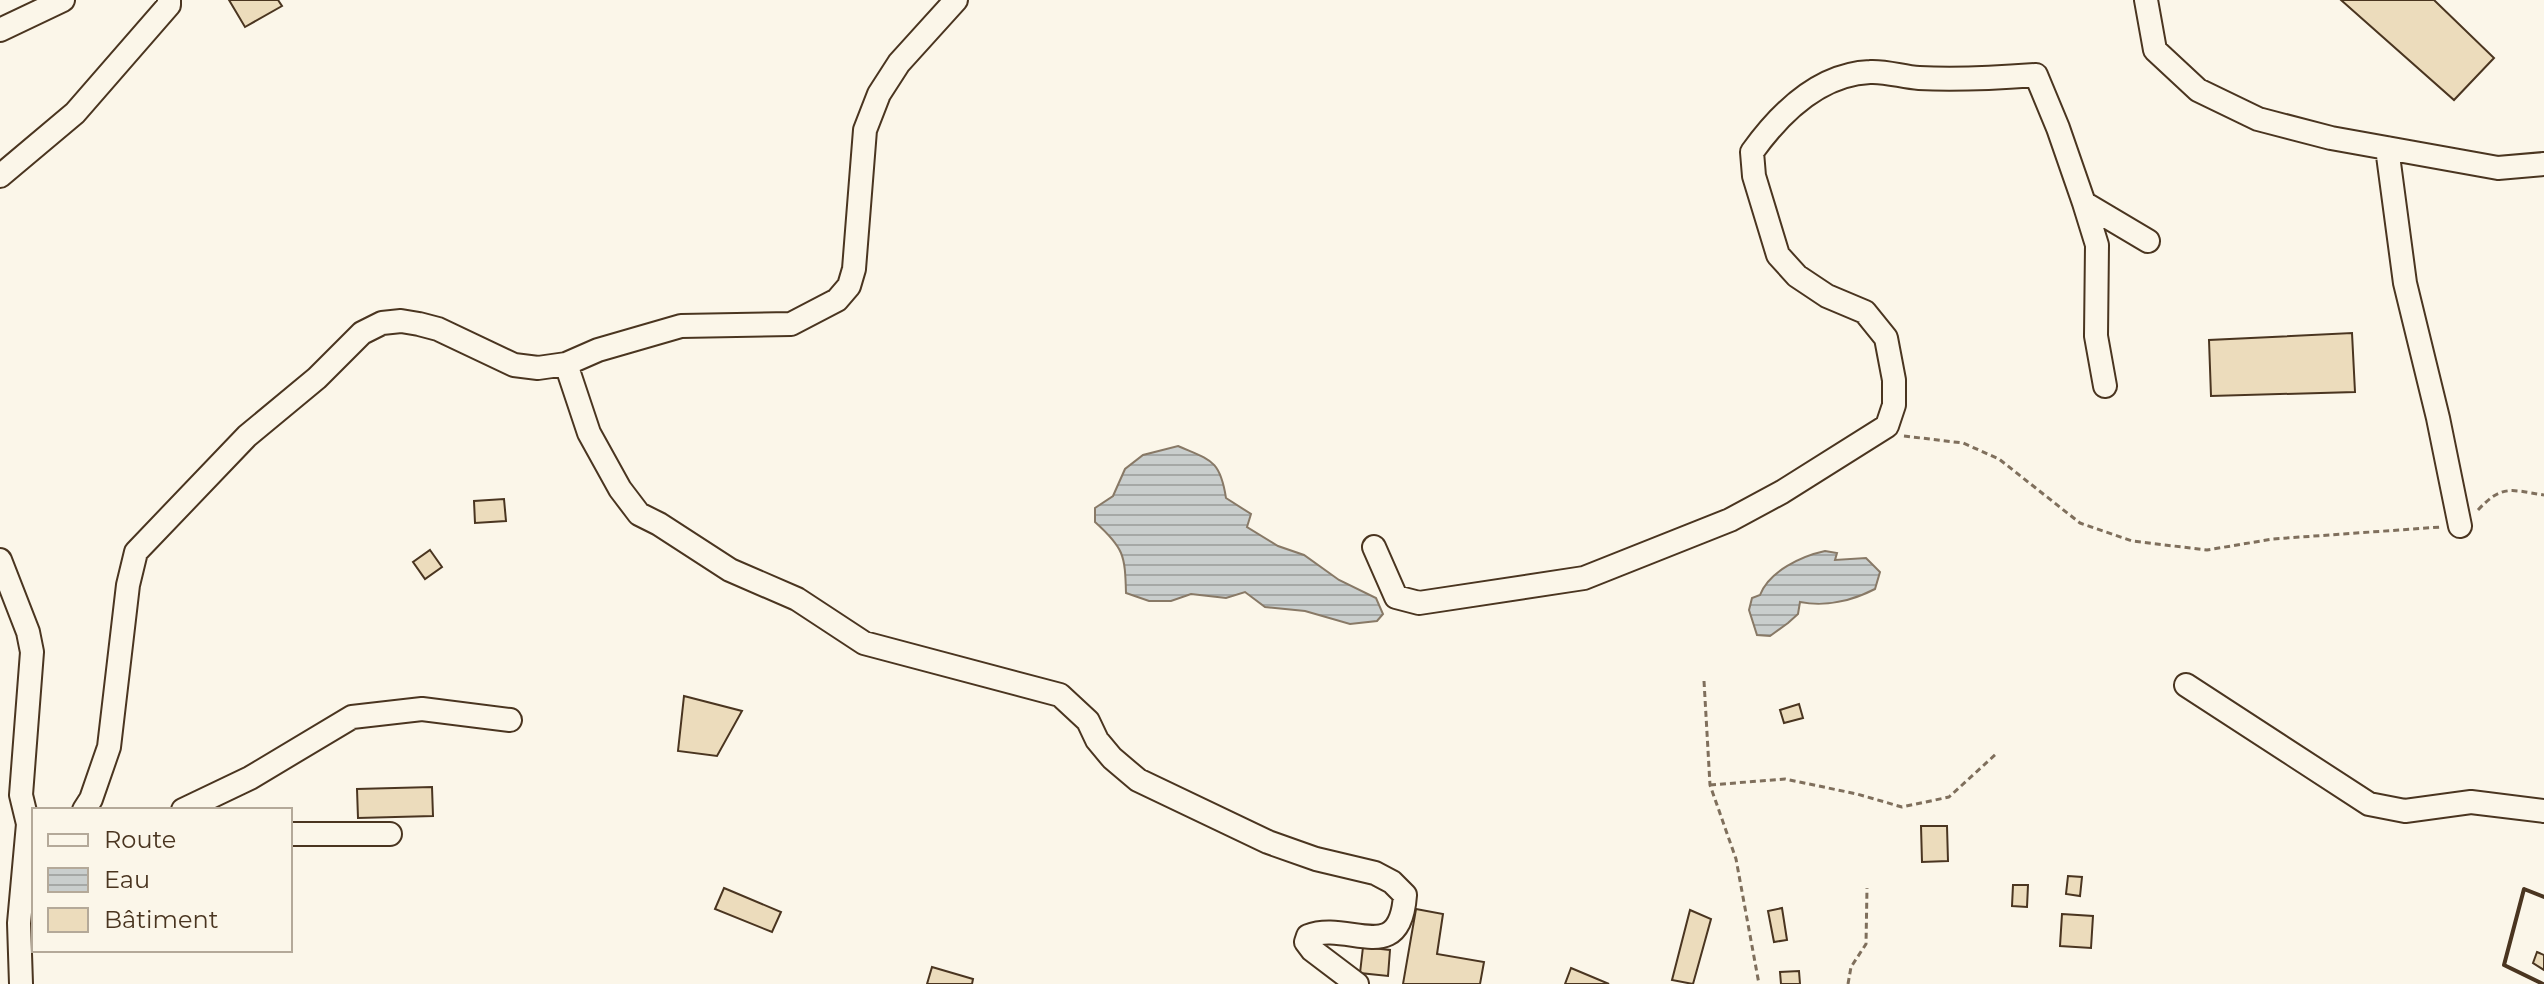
<svg xmlns="http://www.w3.org/2000/svg" width="2544" height="984" font-family="Montserrat,sans-serif">
  <style>
    .water { fill: url(#water-rules); stroke: #887966; stroke-width: 2 }
    .building { fill: #ecdcbc; stroke: #4a3520; stroke-width: 2 }
    .lines { fill: none; stroke-linecap: round; stroke-linejoin: round }
    .minor-casing { stroke: #4a3520; stroke-width: 26 }
    .path { stroke: #7f6f5c; stroke-width: 3; stroke-dasharray: 6 4; stroke-linecap: butt }
    .minor { stroke: #fbf6e9; stroke-width: 22 }
    .wall { stroke: #4a3520; stroke-width: 4 }
  </style>
  <defs>
    <pattern id="water-rules" width="6" height="5" patternUnits="userSpaceOnUse" patternTransform="scale(2)"><rect width="6" height="5" fill="#c9cecd"/><path d="M0 2.5h6" fill="none" stroke="#a5a8a6"/></pattern>
  </defs>
  <rect width="100%" height="100%" fill="#fbf6e9"/>
  <path class="water" d="M1178 446C1210 460 1220 459 1226 498L1251 514 1247 527 1278 546 1304 555 1339 580 1376 598 1383 614 1377 621 1350 624 1305 611 1265 607 1245 592 1226 598 1191 594 1171 601H1149L1126 593C1125 555 1124 548 1095 522V508L1113 496 1125 469 1143 455Z
    M1825 551 1837 553 1835 560 1866 558 1880 572 1875 589C1852 601 1825 607 1800 602L1798 614 1788 623 1770 636 1757 635 1749 610 1752 598 1760 595C1769 571 1802 556 1825 551Z"/>
  <path class="building" d="M229 0H278L282 6 245 27Z
    M2341 0H2434L2494 58 2454 100Z
    M2352 333 2355 392 2211 396 2209 340Z
    M504 499 506 521 475 523 474 501Z
    M430 550 442 567 425 579 413 562Z
    M684 696 742 711 717 756 678 751Z
    M1799 704 1803 718 1784 723 1780 710Z
    M432 787 433 816 358 818 357 789Z
    M1921 826H1947L1948 861 1922 862Z
    M2068 876 2082 877 2080 896 2066 894Z
    M2013 885H2028L2027 907 2012 906Z
    M724 888 781 912 772 932 715 909Z
    M1782 908 1787 940 1774 942 1768 911Z
    M1416 909 1443 914 1437 954 1484 962 1480 984H1403Z
    M1690 910 1711 919 1693 984 1672 980Z
    M2062 914 2093 916 2091 948 2060 946Z
    M1363 947 1390 950 1388 976 1360 973Z
    M2537 952 2544 955V970L2533 963Z
    M932 967 973 979 972 984H927Z
    M1571 968 1609 984H1565Z
    M1799 971 1800 984H1781L1780 972Z"/>
  <g class="lines">
    <g class="minor-casing">
      <path id="minor" d="M2146 0 2155 50 2198 90 2258 119 2331 138 2498 168 2544 164
        M0 30 63 0
        M2387 148 2405 283 2438 418 2460 526
        M0 176 75 113 169 5V0
        M2084 203 2097 245 2096 336 2105 386
        M566 364 589 433 620 489 639 514 659 524 730 570 797 599 864 643 1060 695 1088 721 1097 740 1112 758 1138 780 1268 842 1316 859 1375 873 1392 882 1405 895C1400 968 1349 920 1308 936L1306 942 1312 950 1357 984
        M1374 547 1396 597 1419 603 1584 578 1730 520 1782 492 1887 426 1894 405V380L1886 338 1865 312 1827 296 1797 276 1778 255 1754 176 1752 152C1780 113 1820 74 1870 72 1886 71 1903 77 1919 78 1958 80 1996 78 2036 75L2058 128 2084 203 2148 241
        M0 560 28 632 32 652 21 795 28 824 19 923 21 984
        M2186 685 2369 804 2405 811 2471 802 2544 811
        M84 810 91 799 109 747 128 585 136 552 247 436 317 378 362 333 382 323 401 321 419 324 438 329 514 365 538 368 566 364 598 350 681 326 791 324 837 300 849 286 854 269 865 130 879 94 899 63 956 0
        M183 810 250 778 352 717 422 709 510 720
        M290 834H390"/>
    </g>
    <path class="path" d="M1904 436 1963 443 1999 459 2080 523 2132 541 2207 550 2273 539 2441 527
      M2478 510C2502 484 2511 490 2544 495
      M1704 681 1710 785 1736 859 1759 984
      M1710 785 1785 779 1857 794 1902 807 1949 797 1996 754
      M1848 984 1851 967 1866 944 1867 888"/>
    <use href="#minor" class="minor"/>
    <path class="wall" d="M2543 984 2504 965 2524 889 2544 897"/>
  </g>
  <rect x="32" y="808" width="260" height="144" fill="#fbf6e9" stroke="#b4a999" stroke-width="2"/>
  <rect x="48" y="834" width="40" height="12" fill="#fbf6e9" stroke="#b4a999" stroke-width="2"/>
  <text x="104" y="848" font-size="24" fill="#4a3520">Route</text>
  <rect x="48" y="868" width="40" height="24" fill="url(#water-rules)" stroke="#b4a999" stroke-width="2"/>
  <text x="104" y="888" font-size="24" fill="#4a3520">Eau</text>
  <rect x="48" y="908" width="40" height="24" fill="#ecdcbc" stroke="#b4a999" stroke-width="2"/>
  <text x="104" y="928" font-size="24" fill="#4a3520">Bâtiment</text>
</svg>
